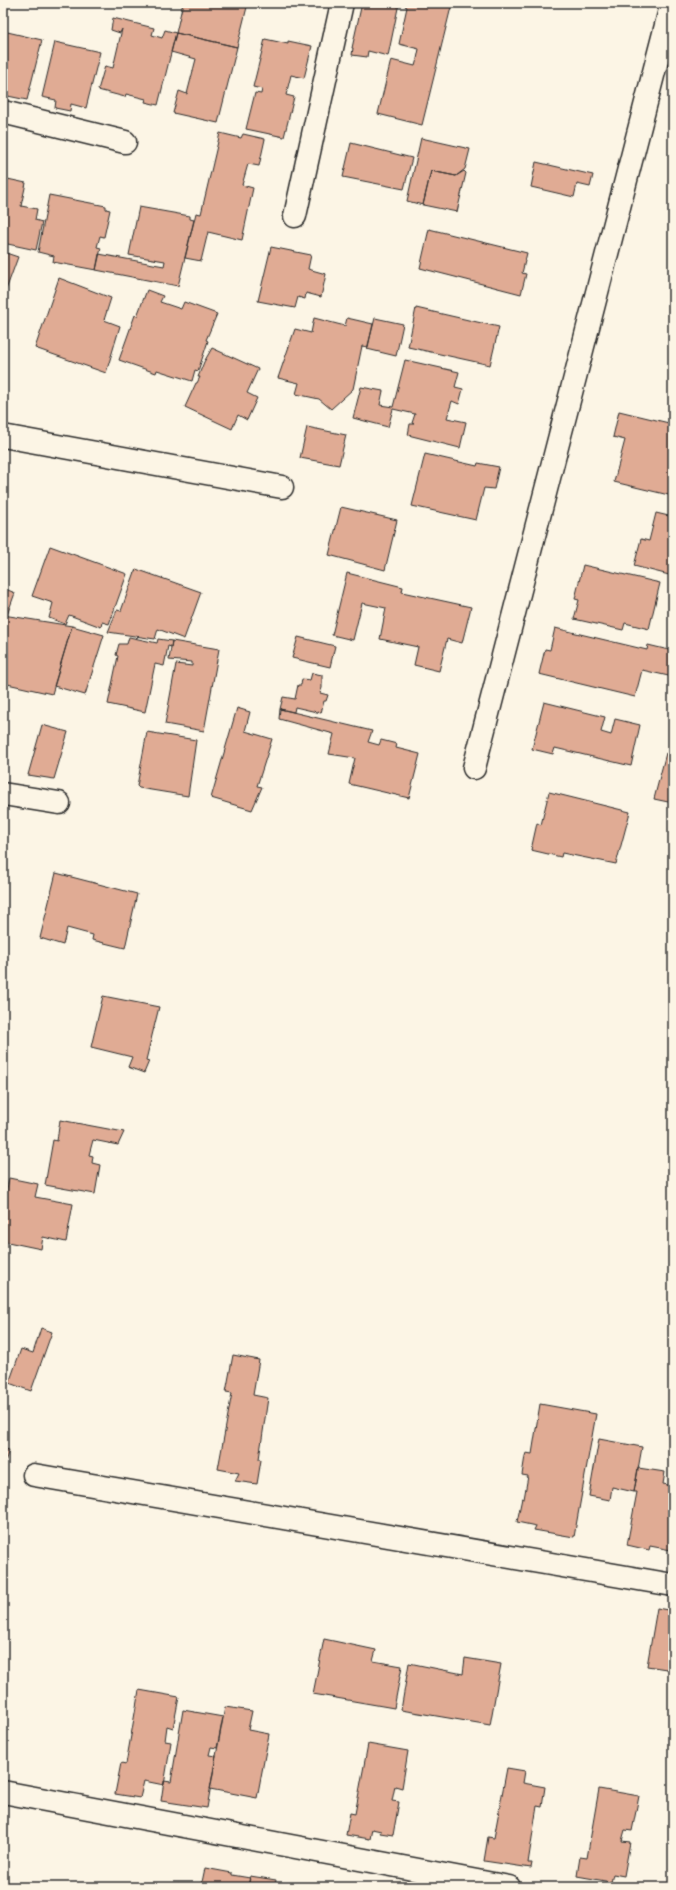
<svg xmlns="http://www.w3.org/2000/svg" width="676" height="1890" font-family="'Patrick Hand',sans-serif">
  <style>
    .building { fill: #e0ab94; stroke: #2b2b2b }
    .lines { fill: none; stroke-linecap: round; stroke-linejoin: round }
    .minor-casing { stroke: #2b2b2b; stroke-width: 25 }
    .minor { stroke: #fcf5e5; stroke-width: 22 }
  </style>
  <rect width="100%" height="100%" fill="#fcf5e5"/>
  <filter id="ink" filterUnits="userSpaceOnUse"><feTurbulence type="fractalNoise" baseFrequency=".025" numOctaves="2"/><feDisplacementMap in="SourceGraphic" scale="8" xChannelSelector="R" yChannelSelector="G"/><feConvolveMatrix kernelMatrix="1 2 1 2 8 2 1 2 1" color-interpolation-filters="sRGB"/></filter>
  <g filter="url(#ink)">
    <path class="building" d="M183 3H248L237 47 176 33Z
      M362 3H399L388 56 368 51 367 57 352 55 353 48H352Z
      M405 3H452L422 125 378 114 391 60 415 66 417 59 419 49 399 44 407 7 405 6Z
      M113 18 154 28 152 35 162 38 165 30 176 33 158 105 145 102 146 99 126 94 125 97 98 90 105 66 113 68 122 29 120 33 111 30Z
      M3 31 42 40 27 100 3 95Z
      M176 33 237 47 218 123 173 113 179 91 187 94 196 59 171 52Z
      M265 39 288 44V41L312 46 304 78 291 75 286 95 294 97 284 137 246 129 255 93 261 94 262 89 253 87Z
      M55 42 100 52 86 108 71 104 70 111 55 108 56 100 42 97Z
      M220 133 241 138 243 134 265 139 259 166 248 164 242 185 253 188 242 240 208 232 201 261 185 258 196 213 201 214Z
      M421 138 470 149 465 169 456 176 431 171 423 205 407 201Z
      M351 143 412 158 404 189 343 177Z
      M536 162 593 175 590 187 577 184 574 197 531 187Z
      M431 171 456 176 464 171 466 173 457 212 423 205Z
      M3 178 26 183 21 206 37 209 35 220 42 222 36 250 3 243Z
      M49 195 106 206V209L110 210 104 237 100 236 97 247 101 248 96 270 53 262 54 256 38 252Z
      M139 207 190 216V219L194 220 178 286 96 270 99 254 164 266 165 261 129 255Z
      M429 229 527 253 522 273 526 274 521 294 420 268Z
      M271 247 311 255 308 269 326 274 321 297 306 293 305 299 298 297 295 308 258 301Z
      M3 252 18 257 3 298Z
      M59 278 111 298 104 320 120 326 106 373 35 348Z
      M147 290 163 296 160 302 181 309 184 302 217 314 206 340 208 341 198 371 195 370 192 381 157 370 156 373 119 360 135 315 137 316Z
      M416 308 499 327 490 365 408 347Z
      M314 318 345 326 347 318 373 324 368 347 362 346 353 389 331 409 319 399 296 394 299 383 278 378 295 329 311 333Z
      M375 318 403 324 396 356 367 349Z
      M212 348 258 369 247 393 257 398 247 420 238 415 232 429 185 407 196 383H197L200 377H198L204 362Z
      M405 360 459 372 455 387 463 389 459 404 452 401 447 418 466 422 460 448 408 435 410 424H414L412 423 415 414 393 409 388 427 353 418 361 387 383 391 380 405 393 407Z
      M619 411 673 424V496L614 482 625 440 613 437Z
      M307 427 346 435 339 465 300 458Z
      M425 454 477 466 478 463 499 467 494 489 484 488 476 520 412 506Z
      M341 507 397 520 385 570 329 555Z
      M656 513 673 517V576L634 566 641 539 649 541Z
      M50 546 127 574 109 624 102 622 101 627 69 615 65 624 49 618 53 603 32 596Z
      M583 565 660 583 649 629 625 623 623 630 574 619 579 600 575 599Z
      M136 569 201 592 184 639 158 629 155 639 108 632 117 610 121 611Z
      M347 573 403 587 402 592 471 607 462 643 447 639 439 671 414 665 418 647 380 639 386 608 362 603 353 640 332 635Z
      M3 588 15 593 7 615 3 613Z
      M3 615 72 626 52 694 3 683Z
      M72 626 104 635 85 695 54 686Z
      M555 628 647 650 648 645 673 651V677L642 670 635 697 539 674 545 649 550 650Z
      M129 637 157 643 158 639 172 641 171 647 168 646 164 666 155 664 145 712 108 704 118 656 116 655 119 644H127Z
      M298 637 335 646 330 667 292 658Z
      M172 641 219 649 204 731 165 724 176 664 192 666V662L169 660Z
      M312 673 322 675V688L320 693 328 695 326 701H324L321 713 295 707 294 712 280 709 283 697 295 699 298 685H301L302 679 310 680Z
      M544 702 605 717 601 732 611 735 615 719 640 725 631 766 555 748 553 754 532 749Z
      M237 708 250 712 245 731 272 739 257 786 262 787 252 810 211 798Z
      M280 709 372 731 368 742 379 745 381 740 397 744 396 748 420 754 409 798 349 784 355 758 329 754 334 734 279 719Z
      M42 725 68 732 54 779 28 775Z
      M147 732 196 740 188 796 139 788 137 786Z
      M666 753 673 755V803L654 799Z
      M549 792 630 812 616 864 562 853 561 857 531 850 537 823 541 825Z
      M56 873 137 894 125 948 92 940 93 935 67 928 63 945 40 938Z
      M103 996 159 1007 146 1060 149 1061 144 1073 128 1067 132 1057 91 1047Z
      M60 1120 124 1132 118 1145 93 1140 89 1155 93 1156 92 1163 100 1165 95 1194 45 1185 53 1140 57 1141Z
      M9 1178 38 1184 35 1197 73 1204 66 1242 43 1237 41 1249 3 1241V1211Z
      M41 1328 52 1332 31 1391 9 1383 21 1349 33 1353Z
      M233 1355 259 1360 253 1395 268 1398 259 1459 261 1460 257 1484 235 1481 239 1473 218 1469 232 1393 226 1392Z
      M540 1404 596 1414 574 1537 534 1530 536 1526 517 1522 522 1498 524 1499 528 1476 522 1475 525 1456 526 1453 532 1454Z
      M599 1439 642 1447 634 1492 612 1487 610 1500 589 1496Z
      M3 1448 9 1450 3 1468Z
      M638 1468 665 1472 663 1484 673 1486V1538L671 1550 650 1546 649 1550 627 1545 637 1492H634Z
      M657 1608 673 1611V1670L647 1666Z
      M324 1639 376 1650 373 1661 402 1666 394 1708 313 1694Z
      M465 1658 501 1664 490 1725 401 1710 409 1663 463 1674Z
      M139 1690 179 1697 173 1728 167 1726 165 1741 171 1742 164 1785 144 1781 140 1798 115 1794 121 1763 126 1764Z
      M225 1707 252 1711 248 1730 269 1734 257 1798 210 1789Z
      M183 1710 223 1717 217 1748 211 1747 209 1755 216 1756 207 1808 161 1801 164 1781 171 1782Z
      M368 1744 408 1751 402 1788 395 1786 392 1801 399 1802 393 1835 380 1833 381 1831 372 1829 370 1839 346 1835 350 1813 355 1814Z
      M507 1768 525 1771 523 1783 545 1787 542 1807 537 1806 528 1863H532L531 1868 484 1861 488 1837 494 1838Z
      M599 1789 639 1796 632 1831 625 1830 622 1841 630 1842 624 1876 613 1874 611 1882 577 1876 580 1857 587 1858Z
      M205 1868 232 1873V1875L250 1878 248 1887H201Z
      M250 1876 276 1880 275 1887H248Z"/>
    <g class="lines">
      <g class="minor-casing">
        <path id="minor" d="M3 112 125 142
          M295 216 342 3
          M3 436 282 487
          M474 768 671 6
          M3 794 59 803
          M34 1475 673 1585
          M3 1792 509 1887"/>
      </g>
      <use href="#minor" class="minor"/>
    </g>
  </g>
  <rect width="676" height="1890" fill="none" stroke="#fcf5e5" stroke-width="16"/>
  <rect x="8" y="8" width="660" height="1874" fill="none" stroke="#2b2b2b" stroke-width="1.5" filter="url(#ink)"/>
</svg>
